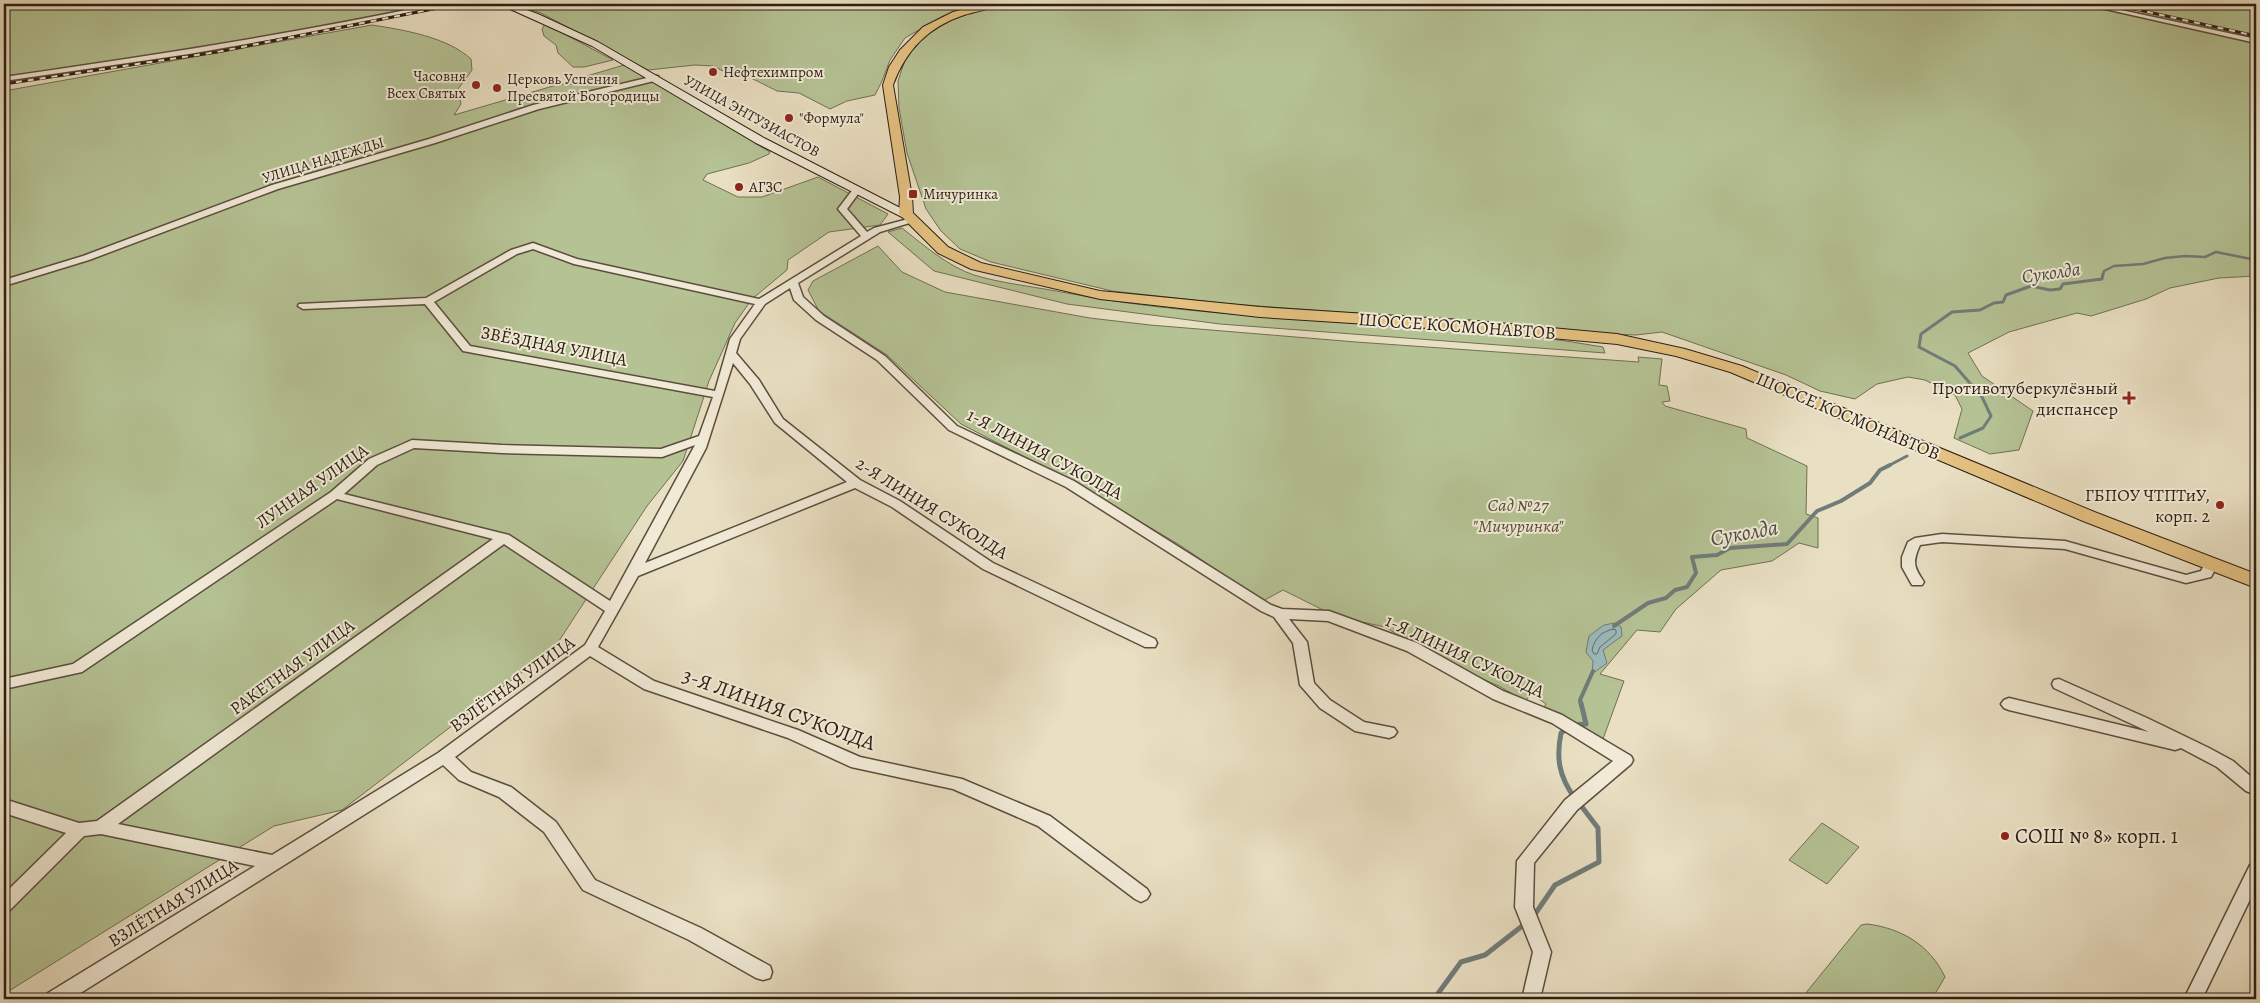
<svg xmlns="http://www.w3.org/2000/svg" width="2260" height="1003" font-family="Alegreya,serif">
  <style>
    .green { fill: #b5c294; stroke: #707053 }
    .water { fill: #9dbabe; stroke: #707c79 }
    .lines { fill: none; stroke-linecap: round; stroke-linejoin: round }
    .shore { stroke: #646c68; stroke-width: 1 }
    .stream-far3 { stroke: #707c79; stroke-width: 2.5 }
    .stream-far2 { stroke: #707c79; stroke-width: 3 }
    .stream-far1 { stroke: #707c79; stroke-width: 4 }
    .stream { stroke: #707c79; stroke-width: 5 }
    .street-casing { stroke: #5b4e3e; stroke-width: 3 }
    .secondary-casing { stroke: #2c1e12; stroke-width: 2 }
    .primary-casing { stroke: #2c1e12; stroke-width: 2 }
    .street { fill: #f1ead7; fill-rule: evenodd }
    .secondary { fill: #f1ead7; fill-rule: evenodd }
    .primary { fill: #e4c081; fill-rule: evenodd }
    .rail-casing { stroke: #2c1e12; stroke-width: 3 }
    .rail { stroke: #f1ead7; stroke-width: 2; stroke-dasharray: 6; stroke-linecap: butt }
    .poi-dot { fill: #8f2418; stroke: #f1ead7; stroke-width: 2 }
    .labels { text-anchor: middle; stroke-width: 4; stroke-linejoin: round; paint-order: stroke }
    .far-poi-label { font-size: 15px; fill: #2c1e12; stroke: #f1ead7; text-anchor: start }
    .far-street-label { font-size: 15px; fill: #2c1e12; stroke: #f1ead7 }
    .street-label { font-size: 18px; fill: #2c1e12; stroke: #f1ead7 }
    .poi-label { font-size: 18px; fill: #2c1e12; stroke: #f1ead7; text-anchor: end }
    .park-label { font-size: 18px; font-style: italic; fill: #554f39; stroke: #f1ead7 }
    .water-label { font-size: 19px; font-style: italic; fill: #4e4d46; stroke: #f1ead7 }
    .near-street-label { font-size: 21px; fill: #2c1e12; stroke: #f1ead7 }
    .near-poi-label { font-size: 21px; fill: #2c1e12; stroke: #f1ead7; text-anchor: start }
    .near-water-label { font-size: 22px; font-style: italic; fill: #4e4d46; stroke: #f1ead7 }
  </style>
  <rect width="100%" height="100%" fill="#e9dfc2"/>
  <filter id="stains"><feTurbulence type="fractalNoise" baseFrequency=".004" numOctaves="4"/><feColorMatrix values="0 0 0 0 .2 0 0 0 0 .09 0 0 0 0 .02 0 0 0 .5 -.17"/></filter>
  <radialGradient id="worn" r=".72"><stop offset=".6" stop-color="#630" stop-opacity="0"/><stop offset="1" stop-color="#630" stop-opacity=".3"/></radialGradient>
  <path class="green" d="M4 4H435L182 53 4 78Z
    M513 4H980L943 16 905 38 890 60 882 81 875 95 847 101 830 109 799 93 777 91 747 76 731 75 713 66 695 65 648 70 541 13Z
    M1002 4H2256V276L2219 278 2170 288 2146 299 2091 316 2077 313 2009 332 1968 353 1982 376 2033 411 2019 450 1990 454 1954 438 1962 409 1955 395 1925 380 1908 377 1877 384 1855 399 1820 391 1786 375 1662 332 1636 335 1584 333 1477 322 1231 304 1112 291 991 262 960 249 941 231 926 209 907 153 899 108 898 81 905 60 919 39 953 19Z
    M545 24 555 29 613 60 584 67H573L558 53 556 45 544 36 542 29Z
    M372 25C404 30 447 37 471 59L472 70 458 89 461 104 454 115 560 84H600L587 76 624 65 770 152 769 154 749 163 707 174 703 180 738 197H762L818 177 888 214 880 225 829 232 788 260 787 270 752 299 735 323 709 381 683 461 647 506 555 647 342 810 274 826 4 994V91Z
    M902 228C922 244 949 267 974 275 1000 283 1029 286 1056 291 1236 327 1422 315 1603 347L1605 353 1220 324 1067 304 934 271 888 232Z
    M878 246 902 272 945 292 1090 318 1150 325 1356 342 1639 362 1638 357 1662 359 1659 385 1667 386 1670 401 1662 402 1665 406 1746 429 1747 438 1807 466 1806 514 1818 518V548L1799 543 1772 561 1721 570 1676 609 1660 632 1637 630 1600 674 1624 681 1603 739 1544 707 1546 704 1532 694 1525 701 1499 686 1452 666 1385 627 1335 616 1283 590 1263 601 1178 544 1071 481 961 424 887 355 819 311 808 290 813 281Z
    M1822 823 1859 847 1827 884 1789 860Z
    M1867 924C1901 928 1930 945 1945 977L1932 999H1801L1861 925Z"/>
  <path class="water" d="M1615 623 1621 627 1622 636 1603 650 1607 663 1592 674 1593 661 1586 652 1589 636 1604 625Z"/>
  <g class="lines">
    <path class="shore" d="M1613 629 1616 630V634L1600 647 1597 654H1594L1592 650C1595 638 1601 632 1613 629Z"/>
    <path class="stream-far3" d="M2103 275 2104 271 2114 266 2143 264 2165 258 2185 256 2205 257 2216 252 2256 260"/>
    <path class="stream-far2" d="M1960 438 1983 428 1991 416 1982 397 1955 366 1919 347 1921 334 1952 312 1980 310 1994 303 2003 302 2006 295 2031 286 2050 290 2060 289 2063 284 2102 279 2103 274
      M1888 466 1907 456"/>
    <path class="stream-far1" d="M1614 626 1648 603 1666 598 1675 590 1687 587 1696 573 1692 557 1717 555 1730 548 1787 544 1817 511 1841 501 1870 483 1880 470 1890 465
      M1581 705 1580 700 1593 671"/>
    <path class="stream" d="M1574 725 1586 724 1581 703
      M1568 728 1561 733C1556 758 1559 776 1574 797
      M1533 917 1555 885 1599 862 1598 828 1579 803
      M1434 999 1461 962 1485 955 1526 923"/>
    <g class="street-casing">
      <path id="street" d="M435 4H446L354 25 189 54 4 81V77C149 56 293 34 435 4Z
        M2083 4H2093L2256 39V43Z
        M655 76H658V80L539 109 435 143 278 189 89 260 4 286V280L83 256 272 185 429 139 533 105Z
        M854 188 861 190 847 209 867 232 874 228 912 218 916 221 880 232 798 283 803 297 824 316 885 356 957 426 1074 481 1271 605 1282 609 1329 611 1417 643 1503 691 1562 715 1631 756 1633 760 1631 764 1577 810 1534 863 1533 907 1551 952 1540 999H1522L1533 952 1515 907 1517 861 1565 800 1613 761 1552 723 1493 699 1407 651 1328 621 1289 619 1307 642 1314 683 1330 700 1364 722 1394 728 1397 732 1394 736 1389 738 1355 731 1320 708 1300 685 1293 643 1274 617 1261 611 1066 487 949 430 877 360 816 320 794 300 790 288 765 304 740 339 736 353 759 380 783 419 860 480 900 501 993 563 1155 639 1157 643 1155 647H1145L983 569 892 507 855 488 638 576 598 647 654 681 798 730 860 757 962 779 1050 816 1147 889 1150 894 1147 899 1141 902 1135 899 1038 826 953 789 851 767 788 738 644 689 590 656 455 757 471 772 511 787 556 822 595 880 701 928 770 966 772 972 770 978 763 980 756 978 689 940 583 890 544 832 499 797 459 780 443 765 71 999H46L48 993 255 866 101 834 84 836 10 910 4 913V894L66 833 4 813V799L79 823 97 821 493 539 337 499 82 672 4 689V679L73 664 331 492 369 459 412 440 502 445 661 449 699 436 713 397 463 351 425 304 303 309 298 306 299 304 426 298 511 250 533 243 577 259 759 299 861 236 838 209ZM533 249 574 264 755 304 730 339 715 391 470 346 434 302 517 254ZM733 363 750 384 775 423 847 482 645 563 706 448ZM695 445 610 601 509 535 344 494 377 465 414 448 502 453 662 457ZM504 544 605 611 585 645 438 753 272 855 118 824Z
        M1942 534 2065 541 2186 575 2201 571 2206 561H2216L2218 564 2211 577 2186 583 2065 549 1942 542 1920 545C1912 563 1914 567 1924 582L1922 585H1912L1902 567V557L1908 542 1915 538Z
        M2059 679 2147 718 2209 748 2233 761 2256 781V795L2246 791 2217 767 2181 748 2175 750 2009 710 2004 708 2001 704 2004 700 2009 698 2149 732 2054 688 2052 684 2054 680Z
        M2256 863V887L2202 999H2184L2250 865Z"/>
    </g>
    <g class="secondary-casing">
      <path id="secondary" d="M499 4H510L538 14 598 42 764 138 912 214 906 218 902 217 756 143 592 46Z"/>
    </g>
    <g class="primary-casing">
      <path id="primary" d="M982 4H997C989 10 974 12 964 15 928 27 906 50 893 85L912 197 913 213 948 247 981 263 1100 291 1260 307 1476 321 1617 334 1685 349 1742 366 2097 513 2256 574V588L2083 521 1730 372 1676 356 1617 344 1476 331 1260 317 1100 299 971 269 938 253 899 214 900 197 883 85 889 67 900 50 923 27 953 12Z"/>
    </g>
    <use href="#street" class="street"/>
    <use href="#secondary" class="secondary"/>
    <use href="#primary" class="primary"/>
    <g class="rail-casing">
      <path id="rail" d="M2112 4 2256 36
        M4 84 217 52 458 4"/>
    </g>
    <use href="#rail" class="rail"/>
  </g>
  <g class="poi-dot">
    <circle cx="713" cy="72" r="5"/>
    <circle cx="476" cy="85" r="5"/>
    <circle cx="497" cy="88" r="5"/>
    <circle cx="789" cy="118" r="5"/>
    <circle cx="739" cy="187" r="5"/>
    <rect x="908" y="189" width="10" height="10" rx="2.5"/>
    <path d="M2126.5 390.5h5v5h5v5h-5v5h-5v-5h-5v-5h5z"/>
    <circle cx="2220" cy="505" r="5"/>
    <circle cx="2005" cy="836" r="5"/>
  </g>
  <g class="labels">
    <g class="far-poi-label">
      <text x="723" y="77">Нефтехимпром</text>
      <text x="466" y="81" text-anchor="end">Часовня<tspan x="466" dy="17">Всех Святых</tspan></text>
      <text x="507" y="84">Церковь Успения<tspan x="507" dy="17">Пресвятой Богородицы</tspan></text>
      <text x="799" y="123">"Формула"</text>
      <text x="749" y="192">АГЗС</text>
      <text x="923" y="199">Мичуринка</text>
    </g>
    <g class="far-street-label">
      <text transform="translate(752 116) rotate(29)" y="5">УЛИЦА ЭНТУЗИАСТОВ</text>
      <text transform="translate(323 160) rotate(-17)" y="5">УЛИЦА НАДЕЖДЫ</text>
    </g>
    <g class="street-label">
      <text transform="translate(1457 326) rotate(4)" y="6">ШОССЕ КОСМОНАВТОВ</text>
      <text transform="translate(554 346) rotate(11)" y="6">ЗВЁЗДНАЯ УЛИЦА</text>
      <text transform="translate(1848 416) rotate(23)" y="6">ШОССЕ КОСМОНАВТОВ</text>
      <text transform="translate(1045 454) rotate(28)" y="6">1-Я ЛИНИЯ СУКОЛДА</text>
      <text transform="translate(312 486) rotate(-35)" y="6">ЛУННАЯ УЛИЦА</text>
      <text transform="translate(932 508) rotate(32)" y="6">2-Я ЛИНИЯ СУКОЛДА</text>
      <text transform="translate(1465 656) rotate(25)" y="6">1-Я ЛИНИЯ СУКОЛДА</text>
      <text transform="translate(292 667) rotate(-36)" y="6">РАКЕТНАЯ УЛИЦА</text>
      <text transform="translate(512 684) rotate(-36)" y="6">ВЗЛЁТНАЯ УЛИЦА</text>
      <text transform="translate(173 903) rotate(-32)" y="6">ВЗЛЁТНАЯ УЛИЦА</text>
    </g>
    <g class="poi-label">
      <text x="2118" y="394">Противотуберкулёзный<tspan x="2118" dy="21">диспансер</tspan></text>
      <text x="2210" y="501">ГБПОУ ЧТПТиУ,<tspan x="2210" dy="21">корп. 2</tspan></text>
    </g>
    <g class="park-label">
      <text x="1518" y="511">Сад №27<tspan x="1518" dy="21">"Мичуринка"</tspan></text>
    </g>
    <g class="water-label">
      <text transform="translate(2051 272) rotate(-8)" y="7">Суколда</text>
    </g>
    <g class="near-street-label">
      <text transform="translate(779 709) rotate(20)" y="7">3-Я ЛИНИЯ СУКОЛДА</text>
    </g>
    <g class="near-poi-label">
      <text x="2015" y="843">СОШ № 8» корп. 1</text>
    </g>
    <g class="near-water-label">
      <text transform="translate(1744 532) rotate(-10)" y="8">Суколда</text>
    </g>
  </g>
  <rect width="2260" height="1003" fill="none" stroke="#e9dfc2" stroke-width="20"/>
  <rect x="5" y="5" width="2250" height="993" fill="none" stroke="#2c1e12" stroke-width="2.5"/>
  <rect x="10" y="10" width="2240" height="983" fill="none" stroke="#2c1e12"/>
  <rect width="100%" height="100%" filter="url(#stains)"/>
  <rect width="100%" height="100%" fill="url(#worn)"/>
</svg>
